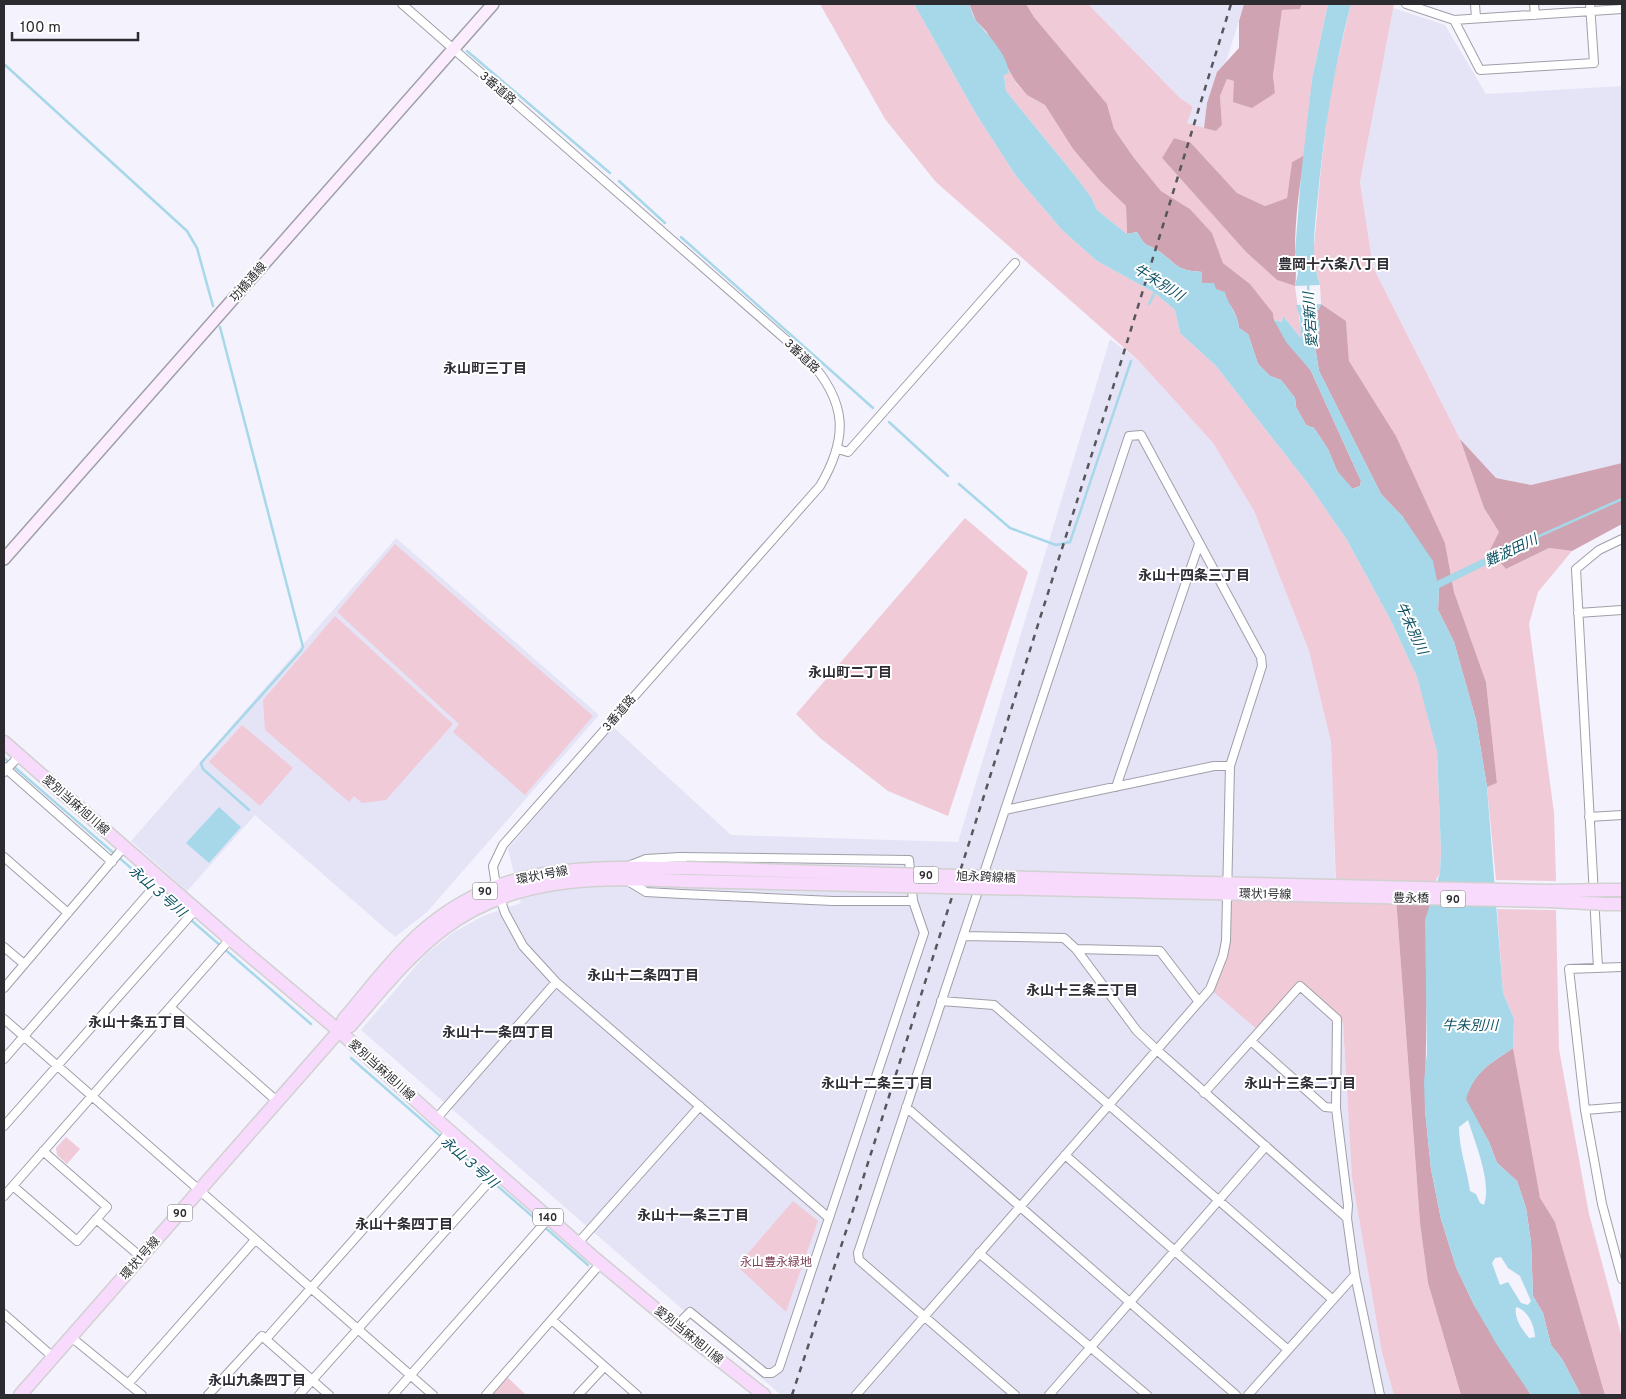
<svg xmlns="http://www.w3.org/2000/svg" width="1626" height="1399" font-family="Overpass,'Noto Sans JP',sans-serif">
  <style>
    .built { fill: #e5e4f6 }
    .green { fill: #f0cad7 }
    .forest { fill: #cfa3b2 }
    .water { fill: #a7d8e9; fill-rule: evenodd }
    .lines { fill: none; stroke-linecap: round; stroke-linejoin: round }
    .stream { stroke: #a7d8e9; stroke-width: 2.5 }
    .street-casing { stroke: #9f9fa9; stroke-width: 10 }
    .secondary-casing { stroke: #9f9fa9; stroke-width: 14 }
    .primary-casing { stroke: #d1d1d1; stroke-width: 15 }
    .street { stroke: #fff; stroke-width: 8 }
    .secondary { stroke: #fbecfe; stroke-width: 11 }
    .primary { stroke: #f8dafc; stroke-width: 12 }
    .rail { stroke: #57565c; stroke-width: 2.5; stroke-dasharray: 6 6; stroke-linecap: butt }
    .primary-bridge-casing { stroke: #d1d1d1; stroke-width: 15; stroke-linecap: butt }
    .primary-bridge { stroke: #f8dafc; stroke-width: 12 }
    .labels { text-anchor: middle; stroke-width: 4; stroke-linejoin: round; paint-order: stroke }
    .shield { fill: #fff; stroke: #6b6b6e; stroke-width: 1 }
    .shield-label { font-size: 11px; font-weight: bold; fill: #2c2c30 }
    .street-label { font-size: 12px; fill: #2c2c30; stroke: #fff }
    .park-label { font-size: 12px; fill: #7c4158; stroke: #fff }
    .neighbourhood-label { font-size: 14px; font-weight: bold; fill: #2e2d35; stroke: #fff }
    .water-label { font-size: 14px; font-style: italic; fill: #0f5264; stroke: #fff }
  </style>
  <rect width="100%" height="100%" fill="#f3f2fd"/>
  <path class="built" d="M1088 4H1244L1226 62 1217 72 1207 103 1204 128 1187 123 1193 107 1180 98Z
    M1393 8 1445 25 1486 94 1622 86V463L1531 485 1496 478 1460 439 1373 267 1360 182Z
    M1110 339 1138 360 1213 443 1254 511 1309 651 1331 742 1336 902 1300 986 1343 1023 1352 1178 1382 1353 1394 1395H781L361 1030 426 954 454 932 483 916 521 903 508 849 612 726 731 835 958 842Z
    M396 538 599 715 427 912 395 937 255 815 187 891 131 841Z"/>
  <path class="green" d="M820 4H914L976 114 1016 176 1063 231 1097 261 1155 293 1175 310 1180 333 1216 366 1309 485 1347 540 1390 619 1417 677 1428 714 1437 751 1441 851 1440 873 1432 887 1336 885 1331 742 1309 651 1254 511 1213 443 1138 360 936 182 885 119Z
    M1026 4H1088L1180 98 1193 107 1187 123 1216 131 1222 125 1220 96 1227 79 1275 93 1273 75 1282 10 1300 9 1302 4H1328L1312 79 1305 155 1292 162 1287 198 1265 206 1237 193 1191 143 1174 138 1162 158 1246 252 1277 280 1295 286 1302 339 1283 316 1282 322 1274 320 1273 313 1250 284 1223 263 1212 233 1190 209 1161 191 1134 158 1114 129 1107 104 1034 17Z
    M1351 4H1394L1360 182 1373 267 1460 439 1484 508 1499 532 1506 569 1549 548 1572 551 1538 592 1529 624 1554 813 1556 881 1496 880 1487 787 1497 783 1486 682 1454 592 1445 543 1396 436 1349 361 1346 321 1321 304 1320 285 1313 258 1321 168 1330 92Z
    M1008 66 1016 83 1027 95 1045 105 1073 149 1101 182 1126 206 1127 234 1097 210 1091 197 1076 177 1006 91 1004 74 1009 73Z
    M965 518 1028 572 948 816 888 791 820 738 796 714Z
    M395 544 593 716 525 795 453 732 459 724 337 612Z
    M335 616 453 724 386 800 362 803 354 796 349 802 265 730 263 700Z
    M242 725 293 768 260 806 209 762Z
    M1396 898 1420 1223 1428 1283 1461 1395H1394L1382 1353 1352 1178 1343 1023 1300 986 1259 1031 1210 989 1223 956 1227 901 1335 902Z
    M1497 909 1556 910 1559 1049 1589 1214 1622 1338V1395H1605L1555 1222 1540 1199 1534 1170 1513 1048 1514 1019 1503 993Z
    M66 1137 80 1149 67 1164 57 1155 56 1148Z
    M793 1201 818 1221 786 1312 737 1266Z
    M504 1374 526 1395H486Z"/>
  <path class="forest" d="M969 4H1026L1034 17 1107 104 1114 129 1134 158 1161 191 1190 209 1212 233 1223 263 1250 284 1273 313 1274 320 1311 371 1361 481 1360 486 1352 489 1337 471 1328 449 1314 428 1306 425 1296 407 1295 398 1281 380 1270 376 1258 364 1248 334 1239 328C1237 307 1220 290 1201 283L1202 272C1176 270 1179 266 1160 252 1146 242 1147 250 1137 232L1127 234 1126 206 1101 182 1073 149 1045 105 1027 95 1016 82 986 31 976 21Z
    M1244 4H1302L1300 9 1282 10 1273 75 1275 93 1252 108 1233 102 1234 81 1227 79 1220 96 1222 125 1216 131 1204 128 1207 103 1217 72 1239 48V21Z
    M1174 138 1191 143 1237 193 1265 206 1287 198 1292 162 1305 155C1299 186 1295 220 1295 252 1295 264 1297 274 1295 286L1277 280 1246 252 1162 158Z
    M1321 304 1346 321 1349 361 1396 436 1445 543 1454 592 1486 682 1497 783 1487 787 1476 720 1454 642 1438 610 1439 588 1403 517 1381 494 1319 371 1314 340 1320 330 1317 313Z
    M1460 439 1496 478 1531 485 1622 463V524L1572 551 1549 548 1506 569 1490 550 1499 532 1484 508Z
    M1396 898H1433L1427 976 1425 1110 1431 1169 1441 1219 1456 1267 1474 1305 1531 1395H1461L1428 1283 1420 1223Z
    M1513 1048 1540 1198 1555 1222 1605 1395H1581L1562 1359 1551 1345 1543 1313 1533 1296 1531 1242 1526 1208 1517 1181 1497 1163 1489 1142 1465 1099C1475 1071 1490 1064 1513 1048Z"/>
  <path class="water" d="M914 4H969C971 10 973 17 977 22 989 36 1007 54 1009 73L1004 75 1006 91 1076 177 1091 197 1097 210 1127 234 1137 232C1147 250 1146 242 1160 252 1179 266 1176 270 1202 272V283H1214L1216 289 1225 292C1228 306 1238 313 1239 328L1248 334 1258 364 1270 376 1281 380 1295 398 1296 407 1306 425 1314 428 1328 449 1337 471 1353 489 1360 486 1361 481 1311 371 1286 342 1274 320 1282 322 1283 316 1301 338 1300 318 1296 305 1321 304 1317 313 1320 330 1314 340 1319 371 1381 494 1403 517 1433 561 1437 581 1497 552 1501 558 1439 588 1438 610 1454 642 1476 720 1487 787 1503 993 1514 1019 1513 1048C1490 1064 1475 1071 1466 1099L1489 1142 1497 1163 1517 1181 1526 1208 1531 1242 1533 1296 1543 1313 1551 1345 1562 1359 1581 1395H1531L1497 1345 1474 1305 1456 1267 1441 1219 1431 1169 1425 1110 1424 1081 1427 1053 1425 920 1440 873 1441 851 1437 751 1417 677 1390 619 1347 540 1309 485 1216 366 1180 333 1175 310 1155 293 1097 261 1063 231 1016 176 976 114ZM1468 1120C1475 1143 1492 1182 1484 1205L1480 1203 1476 1194 1470 1191C1467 1168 1459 1150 1459 1127ZM1501 1257 1508 1268 1520 1276 1531 1301 1528 1305 1521 1303 1508 1282 1500 1285 1492 1263 1495 1258ZM1516 1307C1529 1311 1534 1325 1535 1337L1529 1338C1522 1329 1514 1319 1516 1307Z
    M1328 4H1351C1334 67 1324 130 1318 195 1315 226 1310 256 1320 285L1295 286 1298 273 1295 252 1301 176 1312 79Z
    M219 807 241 827 209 863 186 843Z"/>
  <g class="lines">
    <path class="stream" d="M467 51 610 173
      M4 64 187 231 197 248 213 306
      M619 181 665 223
      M681 237 873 408
      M1308 284 1309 306
      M1149 304 1155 292
      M220 327 303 647 301 651 201 763 203 769 249 810
      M889 422 948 476
      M959 484 1010 528 1056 545 1070 542 1131 361
      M1497 555 1622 499
      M4 758 311 1024
      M351 1058 588 1265"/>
    <g class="street-casing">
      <path id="street" d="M402 4 808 359C847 402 849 437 820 486L503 845 493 866 496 886 505 913 523 946 556 982 829 1218
        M1406 4 1454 20 1622 9
        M1475 4 1476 18
        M1534 4 1535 15
        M1454 20 1480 70 1594 63 1590 4
        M838 449 848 452 1015 263
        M1578 613 1622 610
        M4 767 112 862
        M4 772 20 755
        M1116 787 1199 544
        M1005 810 1214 766H1230
        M1589 817 1622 815
        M4 857 68 913
        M631 865 646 859 680 857 909 860 913 901 924 933 779 1368 772 1373H765L690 1312 676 1326
        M628 881 646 892 682 894 833 901H913
        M963 936 1064 938 1076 949 1137 1031 1158 1051 1347 1218
        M4 947 24 964
        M1076 949 1160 951 1199 1002
        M1622 967 1569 969 1585 1110 1602 1204 1622 1279
        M1598 968 1576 569 1599 550 1622 539
        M4 988 124 847
        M941 1001 994 1005 1332 1299
        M170 1007 278 1102
        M4 1019 433 1395
        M1251 1041 1325 1107 1336 1108
        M4 1059 161 879
        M1204 1093 1300 986 1337 1019 1336 1108 1348 1205 1347 1218 1355 1275 1380 1395
        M906 1107 1236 1395
        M1585 1110 1622 1107
        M436 1119 556 982
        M4 1126 196 909
        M1065 1155 1287 1349
        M13 1186 77 1241 107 1207 43 1151
        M4 1196 230 939
        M96 1219 141 1257
        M578 1243 700 1106
        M979 1253 1147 1395
        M4 1314 53 1357
        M552 1320 637 1395
        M71 1337 142 1395
        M266 1339 450 1131
        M128 1384 255 1240
        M208 1395 262 1336 329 1395
        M299 1395 497 1173
        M393 1395 549 1218
        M486 1395 601 1263
        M578 1395 604 1367
        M856 1395 1210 989 1223 956 1226 941 1230 766 1262 666 1261 657 1141 435 1129 436 858 1253 859 1260 1015 1395
        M1049 1395 1266 1146
        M1248 1395 1355 1275"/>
    </g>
    <g class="secondary-casing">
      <path id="secondary" d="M4 559 493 4"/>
    </g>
    <g class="primary-casing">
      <path id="primary" d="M4 742 230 939 339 1031 436 1119 592 1256 676 1326 764 1395
        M1167 882 1550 891
        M1606 890H1622
        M1164 892 1550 901
        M1606 904H1622
        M339 1031 344 1019C368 991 390 961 417 936 499 861 583 868 686 868
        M20 1395 339 1031 350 1026C379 993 407 957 442 930 513 875 601 877 686 881"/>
    </g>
    <use href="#street" class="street"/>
    <use href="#secondary" class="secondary"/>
    <use href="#primary" class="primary"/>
    <path class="rail" d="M792 1395 855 1204 1120 365 1231 4"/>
    <g class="primary-bridge-casing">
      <path id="primary-bridge" d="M686 868 1167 882
        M686 881 1164 892
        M1550 891 1606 890
        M1550 901 1606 904"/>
    </g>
    <use href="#primary-bridge" class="primary-bridge"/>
  </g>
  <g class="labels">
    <g class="shield">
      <rect x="913.5" y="866.5" width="25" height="17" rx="4"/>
      <rect x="472.5" y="882.5" width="25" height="17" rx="4"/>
      <rect x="1440.5" y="890.5" width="25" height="17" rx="4"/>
      <rect x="167.5" y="1204.5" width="25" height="17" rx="4"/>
      <rect x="533" y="1208.5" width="30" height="17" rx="4"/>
    </g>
    <g class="shield-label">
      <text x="926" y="879">90</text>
      <text x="485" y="895">90</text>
      <text x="1453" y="903">90</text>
      <text x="180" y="1217">90</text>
      <text x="548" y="1221">140</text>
    </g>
    <g class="street-label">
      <text transform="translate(498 88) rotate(41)" y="4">3番道路</text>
      <text transform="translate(248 282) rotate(-49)" y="4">功橋通線</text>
      <text transform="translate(802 356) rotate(44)" y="4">3番道路</text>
      <text transform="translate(619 713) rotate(-49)" y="4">3番道路</text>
      <text transform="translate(76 805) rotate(41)" y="4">愛別当麻旭川線</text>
      <text transform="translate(542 875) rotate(-11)" y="4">環状1号線</text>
      <text transform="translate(986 877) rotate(2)" y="4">旭永跨線橋</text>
      <text transform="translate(1265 894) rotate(1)" y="4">環状1号線</text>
      <text transform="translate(1411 898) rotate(1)" y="4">豊永橋</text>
      <text transform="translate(382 1070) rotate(42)" y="4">愛別当麻旭川線</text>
      <text transform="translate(140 1258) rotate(-49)" y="4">環状1号線</text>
      <text transform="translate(689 1335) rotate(39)" y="4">愛別当麻旭川線</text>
    </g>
    <g class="park-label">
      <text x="776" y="1266">永山豊永緑地</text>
    </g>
    <g class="neighbourhood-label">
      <text x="1334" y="269">豊岡十六条八丁目</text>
      <text x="485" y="373">永山町三丁目</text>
      <text x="1194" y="580">永山十四条三丁目</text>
      <text x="850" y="677">永山町二丁目</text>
      <text x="643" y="980">永山十二条四丁目</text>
      <text x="1082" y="995">永山十三条三丁目</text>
      <text x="137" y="1027">永山十条五丁目</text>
      <text x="498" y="1037">永山十一条四丁目</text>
      <text x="877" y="1088">永山十二条三丁目</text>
      <text x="1300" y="1088">永山十三条二丁目</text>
      <text x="693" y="1220">永山十一条三丁目</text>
      <text x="404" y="1229">永山十条四丁目</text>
      <text x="257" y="1385">永山九条四丁目</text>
    </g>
    <g class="water-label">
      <text transform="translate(1159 282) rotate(32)" y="5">牛朱別川</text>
      <text transform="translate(1310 320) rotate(-94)" y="5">愛宕新川</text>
      <text transform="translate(1511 550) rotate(-25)" y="5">難波田川</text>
      <text transform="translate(1412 628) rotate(65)" y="5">牛朱別川</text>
      <text transform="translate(158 891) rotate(41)" y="5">永山３号川</text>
      <text x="1470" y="1030">牛朱別川</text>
      <text transform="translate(470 1162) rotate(41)" y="5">永山３号川</text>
    </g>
  </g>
  <rect width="1626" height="1399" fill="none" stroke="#2c2c30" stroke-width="10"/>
  <path d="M12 32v8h126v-8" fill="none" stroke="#2c2c30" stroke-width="2.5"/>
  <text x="20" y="32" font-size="15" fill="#2c2c30" stroke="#ffffff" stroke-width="4" paint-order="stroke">100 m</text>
</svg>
